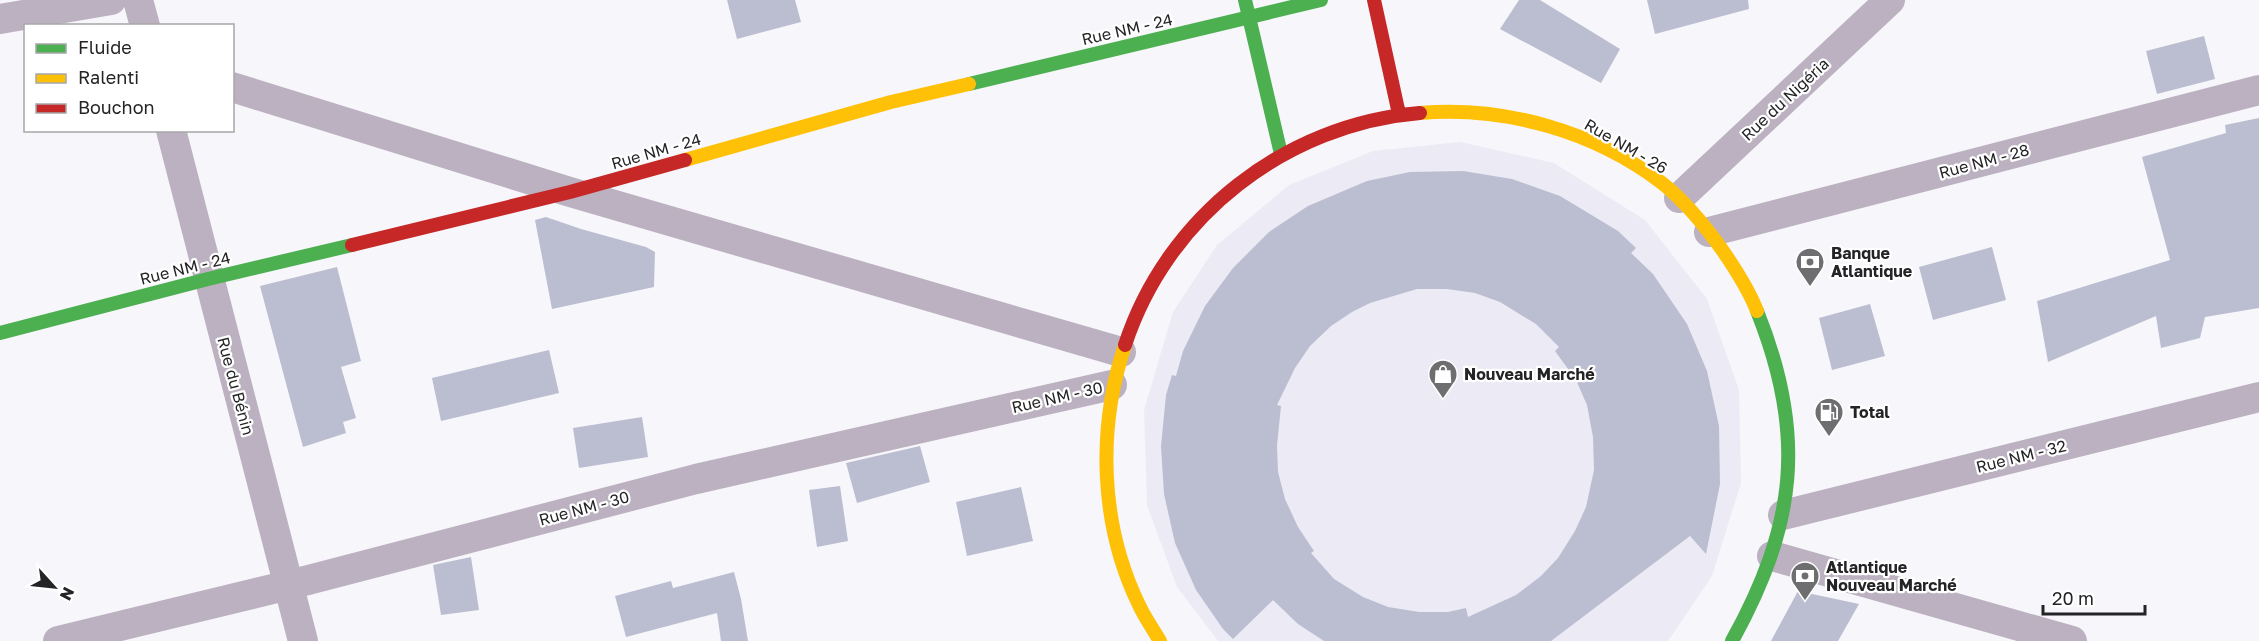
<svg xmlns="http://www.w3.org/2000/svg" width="2259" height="641" font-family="'Golos Text',sans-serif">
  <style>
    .built { fill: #eceaf5 }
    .building { fill: #babed0; fill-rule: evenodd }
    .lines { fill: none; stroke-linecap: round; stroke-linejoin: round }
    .street { stroke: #bcb1c0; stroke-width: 30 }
    .fast { stroke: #4caf50; stroke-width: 14 }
    .slow { stroke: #ffc107; stroke-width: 14 }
    .jam { stroke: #c62828; stroke-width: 14 }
    .labels { text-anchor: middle; stroke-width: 4.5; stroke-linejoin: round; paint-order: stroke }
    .street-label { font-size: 16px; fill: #242427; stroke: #fff }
    .poi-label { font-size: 16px; font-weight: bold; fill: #242427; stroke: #fff; text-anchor: start }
  </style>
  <rect width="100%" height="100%" fill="#f7f6fb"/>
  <path class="built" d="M1460 142 1554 163 1645 220 1707 299 1739 390 1741 483 1712 576 1668 641H1218L1177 587 1147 505 1144 410 1173 312 1217 245 1289 185 1373 151Z"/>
  <path class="building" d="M727 0H795L801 22 737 39Z
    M1519 0H1540L1620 49 1601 83 1500 29Z
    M1647 0H1748L1749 9 1655 34Z
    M2204 36 2215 79 2157 94 2146 51Z
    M2259 118V308L2205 317 2200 338 2161 348 2156 316 2048 362 2037 301 2170 260 2142 157 2226 133 2225 125Z
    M1463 171 1512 179 1560 196 1618 231 1636 248 1631 253 1653 274 1687 324 1707 371 1719 426 1720 484 1706 554 1690 536 1551 641H1324L1298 624 1273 600 1233 639 1223 629 1196 590 1175 543 1164 494 1161 446 1166 395 1172 375 1176 376 1183 351 1205 306 1233 268 1269 232 1308 206 1367 181 1410 172ZM1417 289H1447L1475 293 1500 302 1536 324 1559 347 1555 351 1576 380 1587 405 1593 437 1594 470 1586 507 1575 531 1558 558 1541 576 1516 595 1468 617 1466 608 1448 612H1419L1388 607 1363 597 1334 579 1311 553 1314 551 1298 527 1285 499 1278 472 1277 445 1281 406 1277 405 1295 368 1310 346 1331 326 1352 312 1370 303Z
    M546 217 581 229 646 247 655 252 654 287 552 309 535 220Z
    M1992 247 2006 300 1933 320 1919 267Z
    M337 267 361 361 341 367 356 418 343 422 346 433 303 447 260 286Z
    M1870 304 1885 356 1832 370 1819 318Z
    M549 350 559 393 441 421 432 378Z
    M642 417 648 457 579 468 573 428Z
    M920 446 930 482 857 503 846 463Z
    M840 486 848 541 817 547 809 490Z
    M1021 487 1033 541 967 556 956 502Z
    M471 557 479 610 441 615 433 565Z
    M734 572 741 599 748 641H721L717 613 626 637 615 596 671 581 673 588Z
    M1798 591 1859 604 1838 641H1771Z"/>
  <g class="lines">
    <path class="street" d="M138 0 145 26
      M0 19 111 0
      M232 87 570 192 1121 352
      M171 130 303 641
      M1679 198 1890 0
      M1709 232 2259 90
      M1783 515 2259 397
      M1772 556 2072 641
      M58 641 289 585 696 479 1112 385"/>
    <path class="fast" d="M1245 0 1281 154
      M969 84 1321 0
      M0 333 208 279 352 245
      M1732 641C1796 525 1807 435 1757 311"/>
    <path class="slow" d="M1420 113C1505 106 1594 131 1662 183 1686 202 1706 227 1723 251 1736 270 1749 290 1757 311
      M685 160 891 102 969 84
      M1125 345C1097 429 1100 525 1139 605 1145 618 1153 629 1160 641"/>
    <path class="jam" d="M1374 0 1399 114
      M352 245 570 192 685 160
      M1125 345C1167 216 1286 124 1420 113"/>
  </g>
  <defs>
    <g id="bank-pin" transform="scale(1.5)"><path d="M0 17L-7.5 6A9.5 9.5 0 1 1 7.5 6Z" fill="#6e6e71" stroke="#fff"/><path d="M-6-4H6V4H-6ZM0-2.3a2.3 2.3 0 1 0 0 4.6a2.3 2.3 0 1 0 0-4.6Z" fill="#fff"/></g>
    <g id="shop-pin" transform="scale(1.5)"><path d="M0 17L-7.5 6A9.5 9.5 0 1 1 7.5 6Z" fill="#6e6e71" stroke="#fff"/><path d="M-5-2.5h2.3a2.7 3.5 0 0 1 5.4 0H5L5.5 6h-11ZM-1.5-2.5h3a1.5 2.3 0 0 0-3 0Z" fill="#fff"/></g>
    <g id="fuel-pin" transform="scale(1.5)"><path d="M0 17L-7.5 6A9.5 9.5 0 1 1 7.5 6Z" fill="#6e6e71" stroke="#fff"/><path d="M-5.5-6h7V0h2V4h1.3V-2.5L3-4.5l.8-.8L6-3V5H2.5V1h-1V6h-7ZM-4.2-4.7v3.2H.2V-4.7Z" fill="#fff"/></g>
  </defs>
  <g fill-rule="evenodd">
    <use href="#bank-pin" x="1810" y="262"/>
    <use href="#shop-pin" x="1443" y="374"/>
    <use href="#fuel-pin" x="1829" y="412"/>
    <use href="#bank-pin" x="1805" y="576"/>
  </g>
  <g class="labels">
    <g class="street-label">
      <text transform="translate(1127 29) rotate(-13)" y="6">Rue NM - 24</text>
      <text transform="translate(1785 99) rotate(-43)" y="6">Rue du Nigéria</text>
      <text transform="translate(1626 146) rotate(30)" y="6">Rue NM - 26</text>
      <text transform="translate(656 151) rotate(-16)" y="6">Rue NM - 24</text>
      <text transform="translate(1984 161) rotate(-15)" y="6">Rue NM - 28</text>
      <text transform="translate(185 268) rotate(-14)" y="6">Rue NM - 24</text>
      <text transform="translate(236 386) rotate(75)" y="6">Rue du Bénin</text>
      <text transform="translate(1057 397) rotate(-13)" y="6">Rue NM - 30</text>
      <text transform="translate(2021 456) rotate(-14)" y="6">Rue NM - 32</text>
      <text transform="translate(584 508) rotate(-15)" y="6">Rue NM - 30</text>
    </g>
    <g class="poi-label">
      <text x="1831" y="259">Banque<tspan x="1831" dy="18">Atlantique</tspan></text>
      <text x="1464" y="380">Nouveau Marché</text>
      <text x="1850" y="418">Total</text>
      <text x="1826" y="573">Atlantique<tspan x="1826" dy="18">Nouveau Marché</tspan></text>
    </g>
  </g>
  <rect x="24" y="24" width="210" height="108" fill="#ffffff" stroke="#a7a7a9" stroke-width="1.5"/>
  <rect x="36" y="44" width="30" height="9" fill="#4caf50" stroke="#a7a7a9" stroke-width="1.5"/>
  <text x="78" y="54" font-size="18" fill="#242427">Fluide</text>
  <rect x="36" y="74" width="30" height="9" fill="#ffc107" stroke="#a7a7a9" stroke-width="1.5"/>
  <text x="78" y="84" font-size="18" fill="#242427">Ralenti</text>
  <rect x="36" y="104" width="30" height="9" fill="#c62828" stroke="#a7a7a9" stroke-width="1.5"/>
  <text x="78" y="114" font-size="18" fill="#242427">Bouchon</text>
  <g transform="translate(54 587) rotate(117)" stroke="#ffffff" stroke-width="4.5" paint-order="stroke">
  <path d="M0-4.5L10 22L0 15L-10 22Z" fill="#242427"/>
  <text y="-9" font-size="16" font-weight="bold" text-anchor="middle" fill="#242427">N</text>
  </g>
  <path d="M2043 605v9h102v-9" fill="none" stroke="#242427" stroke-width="3"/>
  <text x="2052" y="605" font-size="18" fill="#242427" stroke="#ffffff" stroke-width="4.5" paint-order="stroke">20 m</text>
</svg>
